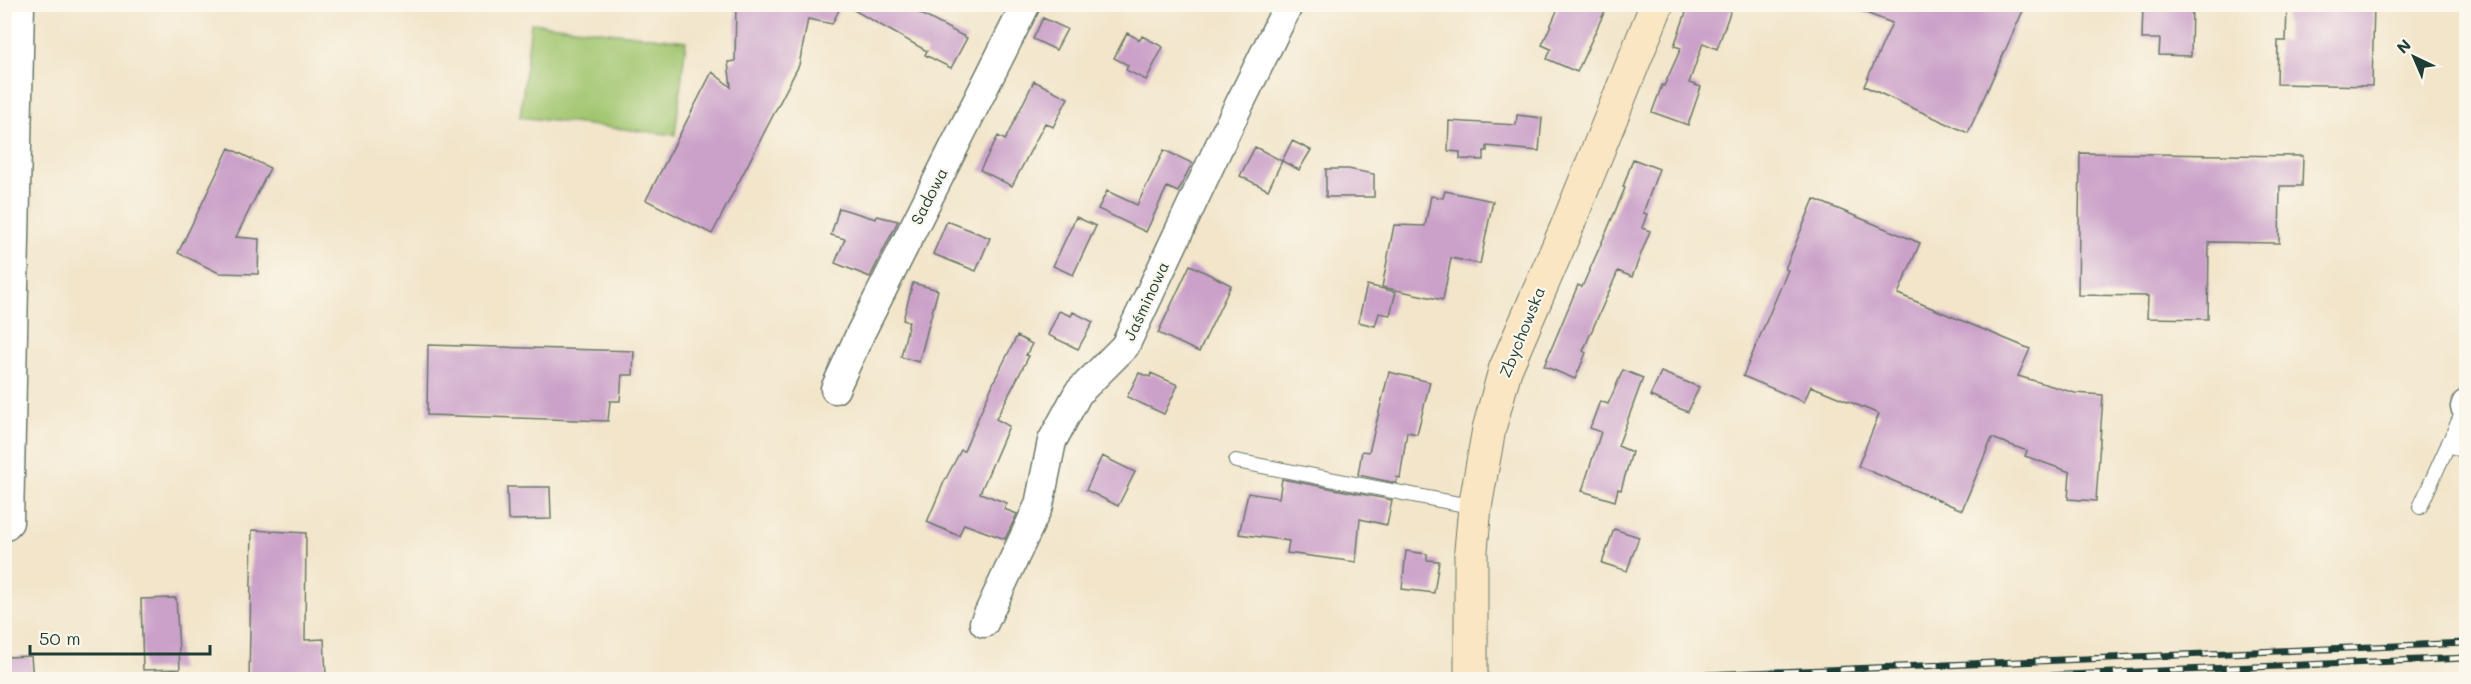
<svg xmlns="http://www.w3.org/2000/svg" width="2471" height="684" font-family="Mali,sans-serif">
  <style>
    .green { fill: #a2c670; stroke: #608252; stroke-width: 1.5 }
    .building { fill: #cba1c9 }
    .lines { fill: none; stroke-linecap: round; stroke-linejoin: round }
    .lane-casing { stroke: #697868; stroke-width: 16 }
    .street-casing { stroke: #697868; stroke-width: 31 }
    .secondary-casing { stroke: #697868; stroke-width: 35 }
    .lane { stroke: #fff; stroke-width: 14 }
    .street { stroke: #fff; stroke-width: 28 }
    .secondary { stroke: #fbe6c4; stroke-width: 33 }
    .rail-casing { stroke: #1f3d34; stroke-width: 7 }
    .rail { stroke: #fbf7ec; stroke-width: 4.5; stroke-dasharray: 14; stroke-linecap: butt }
    .labels { text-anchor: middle; stroke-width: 4.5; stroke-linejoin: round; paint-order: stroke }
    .street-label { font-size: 16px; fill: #1f3d34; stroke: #fbf7ec }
  </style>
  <rect width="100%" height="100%" fill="#fbf7ec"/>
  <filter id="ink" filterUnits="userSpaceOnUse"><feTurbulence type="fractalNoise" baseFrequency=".0167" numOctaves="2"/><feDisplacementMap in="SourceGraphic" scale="12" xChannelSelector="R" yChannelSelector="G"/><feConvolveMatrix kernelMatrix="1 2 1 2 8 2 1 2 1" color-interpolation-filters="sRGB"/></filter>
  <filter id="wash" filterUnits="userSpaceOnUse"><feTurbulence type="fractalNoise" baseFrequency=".008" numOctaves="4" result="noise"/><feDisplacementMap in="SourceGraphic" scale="24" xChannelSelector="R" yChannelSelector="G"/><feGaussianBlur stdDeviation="1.35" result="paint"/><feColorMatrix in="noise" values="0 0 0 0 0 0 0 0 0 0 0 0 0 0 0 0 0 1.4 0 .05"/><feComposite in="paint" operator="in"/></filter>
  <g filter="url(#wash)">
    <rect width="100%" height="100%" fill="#f2e5ca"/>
    <path class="green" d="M531 23 686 41 675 135 520 117Z"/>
    <g id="blocks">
      <path class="building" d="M736 4H842L832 24 808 19 799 65 712 234 646 200 712 72 731 87 728 62 735 61Z
        M843 4H902L967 38 951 68 925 55 927 51Z
        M1560 4H1608L1577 72 1547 59 1551 49 1542 45Z
        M1689 4H1733L1717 49 1703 43 1689 83 1701 87 1688 125 1652 112 1662 85 1664 86 1681 48 1674 46Z
        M1849 4H2026L1968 133 1864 86 1892 23 1848 6Z
        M2143 4H2192L2191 56 2159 55 2160 39H2142Z
        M2287 4H2374L2372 86 2277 84 2278 41H2286Z
        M1043 18 1067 29 1056 50 1033 39Z
        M1127 33 1140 40 1142 36 1163 47 1146 80 1126 70 1128 65 1114 58Z
        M1034 81 1068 98 1053 127 1045 123 1012 186 980 170 998 136 1005 140Z
        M1517 115 1542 118 1539 151 1487 146V151H1484V160L1460 159V152L1448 151 1449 121 1516 125Z
        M1292 141 1311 150 1299 170 1282 161Z
        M1255 147 1282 161 1268 190 1240 176Z
        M229 148 270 168 236 237 259 239 258 274 219 273 178 253Z
        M1164 150 1192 163 1178 192 1167 187 1146 232 1098 209 1107 191 1137 205Z
        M2080 153 2303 156 2302 186H2280L2279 243 2209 242 2208 319 2147 318 2148 296 2078 295Z
        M1633 159 1659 169 1643 213 1647 214 1642 228 1650 231 1632 277 1618 271 1583 351 1586 353 1575 379 1544 366 1578 285 1582 287 1605 235 1625 188 1623 187Z
        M1326 169H1348L1374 174V197H1326Z
        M1445 191 1493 201 1480 264 1451 258 1443 300 1382 287 1394 225 1425 226 1431 196 1443 198Z
        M1814 199 1920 243 1898 294 2030 349 2018 376 2075 393 2103 395 2096 501 2068 499 2070 472 2025 456 2027 451 1992 438 1962 510 1858 466 1879 414 1811 386 1804 402 1743 376 1788 270 1785 269Z
        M839 208 876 219 877 216 898 221 870 277 835 263 845 239 831 235Z
        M1076 217 1096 226 1073 275 1053 266Z
        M947 221 990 238 976 271 933 254Z
        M1190 265 1231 285 1199 352 1158 333Z
        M913 283 938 290 919 362 901 357 909 322 903 320Z
        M1367 285 1396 292 1390 315 1379 313 1375 326 1358 322Z
        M1059 311 1071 316 1073 312 1093 322 1078 349 1048 335Z
        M1017 336 1032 344 1026 355 1029 356 996 419 1009 426 980 493 1007 503 1004 509 1017 514 1005 539 964 524 959 536 927 522 944 482 961 450 964 451 995 379Z
        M428 345 634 351 633 375H622L620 401H610L608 421 427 415Z
        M1623 370 1643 378 1618 446 1632 452 1621 490 1618 489 1615 501 1582 491 1601 432 1590 428 1600 401 1608 404Z
        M1389 372 1430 382 1417 434 1407 432 1400 478 1397 477 1396 483 1358 475 1362 451 1369 452Z
        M1661 372 1699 387 1688 412 1650 396Z
        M1139 373 1150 377 1151 373 1178 385 1164 414 1127 397Z
        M1102 456 1135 472 1118 506 1086 490Z
        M1282 479 1392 500 1387 525 1360 519 1356 562 1287 553 1289 541 1239 534 1248 493 1279 498Z
        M507 487H550L551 519 508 520Z
        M1614 529 1639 537 1627 571 1602 563Z
        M252 530 306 533 305 640 324 639 326 674 249 679Z
        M1406 551 1427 554V560L1439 561 1434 593 1402 589Z
        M176 598 180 669 143 670 141 599Z
        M31 656 33 680H6V657Z"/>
    </g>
  </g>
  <g filter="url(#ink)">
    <use href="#blocks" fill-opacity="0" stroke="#697868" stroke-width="1.5"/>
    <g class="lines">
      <g class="lane-casing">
        <path id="lane" d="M2448 444 2466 452
          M1236 461 1475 507
          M2420 507 2465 407"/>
      </g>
      <g class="street-casing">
        <path id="street" d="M835 389 861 332 1026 4
          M2465 407 2466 404
          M4 527 9 522 20 4
          M984 623 1039 505 1052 441 1078 393 1125 346 1230 123 1289 4"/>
      </g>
      <g class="secondary-casing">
        <path id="secondary" d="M1471 680V550L1475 507 1489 429 1505 370 1566 229 1657 4"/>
      </g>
      <use href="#lane" class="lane"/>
      <use href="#street" class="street"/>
      <use href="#secondary" class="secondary"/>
      <g class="rail-casing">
        <path id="rail" d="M1588 680 2466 643
          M1946 680 2466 658"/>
      </g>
      <use href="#rail" class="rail"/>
    </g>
  </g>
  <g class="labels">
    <g class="street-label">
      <text transform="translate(929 196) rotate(-63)" y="6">Sadowa</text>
      <text transform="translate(1146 301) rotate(-65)" y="6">Jaśminowa</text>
      <text transform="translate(1522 332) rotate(-68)" y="6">Zbychowska</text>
    </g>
  </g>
  <rect width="2471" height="684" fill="none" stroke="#fbf7ec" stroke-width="24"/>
  <g transform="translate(2414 57) rotate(316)" stroke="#fbf7ec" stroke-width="4.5" paint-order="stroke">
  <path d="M0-4.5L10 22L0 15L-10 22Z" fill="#1f3d34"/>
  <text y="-9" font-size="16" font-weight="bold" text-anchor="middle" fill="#1f3d34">N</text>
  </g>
  <path d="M30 645v9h180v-9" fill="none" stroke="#1f3d34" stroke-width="3"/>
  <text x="39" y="645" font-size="18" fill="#1f3d34" stroke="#fbf7ec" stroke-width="4.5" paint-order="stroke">50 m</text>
</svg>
